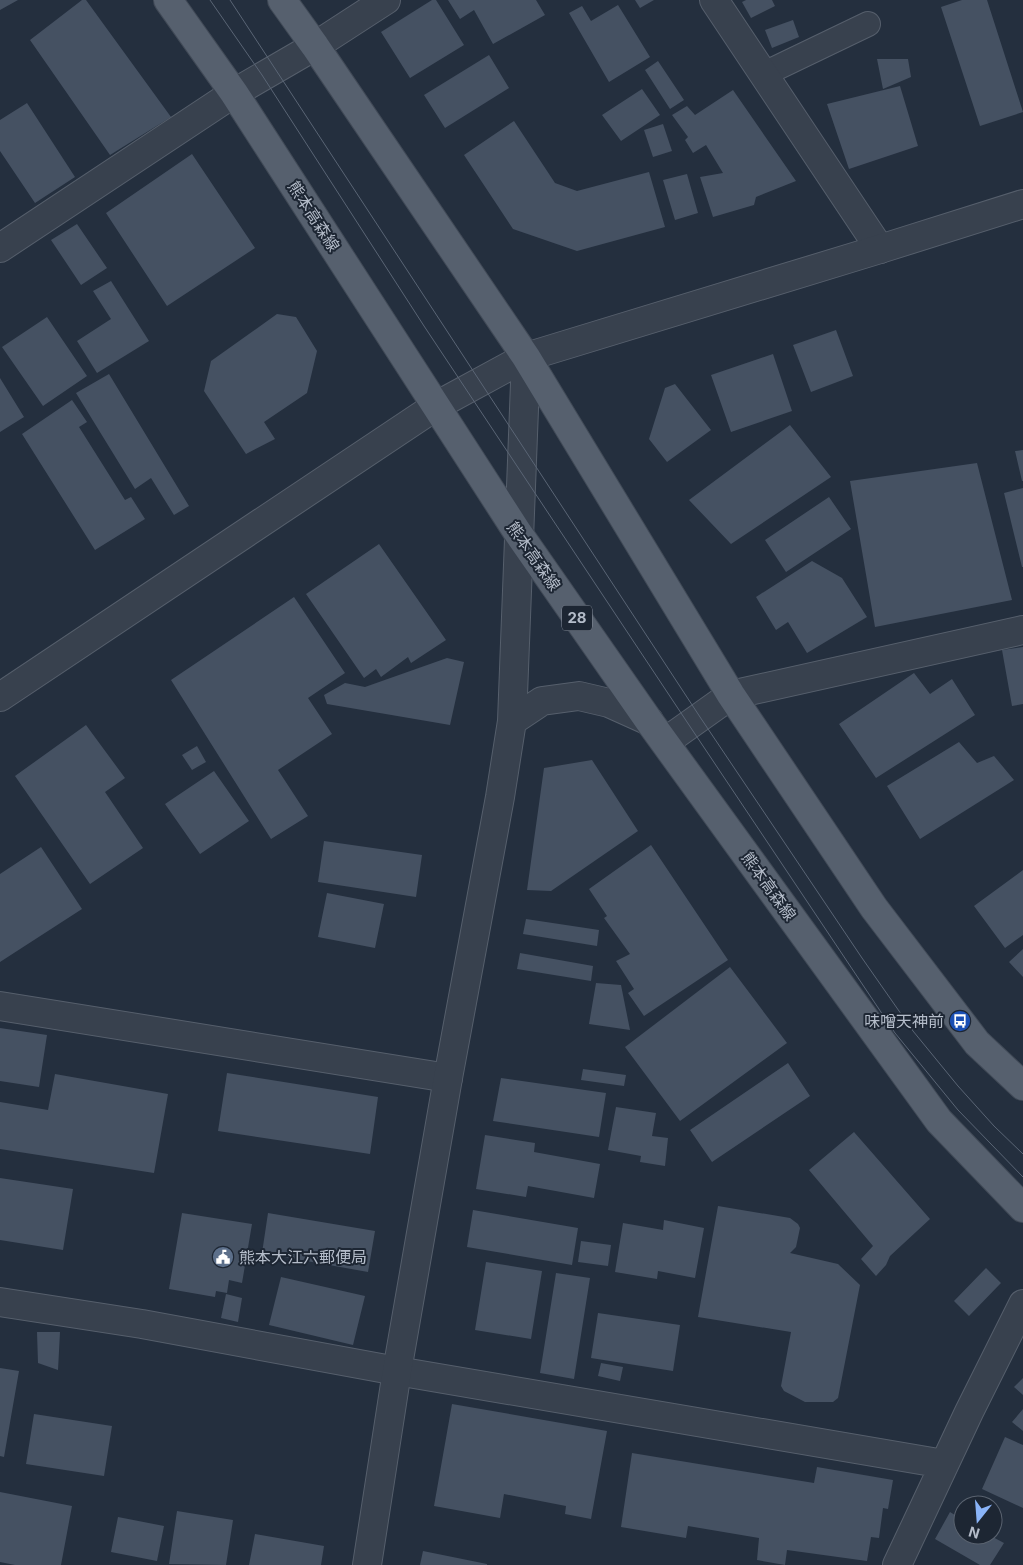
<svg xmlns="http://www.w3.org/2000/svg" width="1023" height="1565" font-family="Inter,'Noto Sans JP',sans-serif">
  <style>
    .building { fill: #455162 }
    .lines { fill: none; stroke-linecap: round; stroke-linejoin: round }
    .service-casing { stroke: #565f6c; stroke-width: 26 }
    .minor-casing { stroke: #565f6c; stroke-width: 30 }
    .tertiary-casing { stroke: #565f6c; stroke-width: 30 }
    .primary-casing { stroke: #414a57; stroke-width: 30 }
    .service { stroke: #38414e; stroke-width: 24 }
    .minor { stroke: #38414e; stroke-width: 28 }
    .tertiary { stroke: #38414e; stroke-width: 28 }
    .primary { stroke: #56606e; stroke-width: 28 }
    .tram { stroke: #5a6575; stroke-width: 1 }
    .labels { text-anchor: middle; stroke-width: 4; stroke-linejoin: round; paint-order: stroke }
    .shield { fill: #1d2633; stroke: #878f9c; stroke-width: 1 }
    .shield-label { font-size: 15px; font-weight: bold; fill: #b4bcc9 }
    .street-label { font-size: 16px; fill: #b4bcc9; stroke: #1d2633 }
    .poi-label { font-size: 16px; fill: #b4bcc9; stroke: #1d2633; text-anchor: end }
  </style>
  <rect width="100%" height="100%" fill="#242f3e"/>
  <path class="building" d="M0 0H18L0 10Z
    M82 0H86L171 117 110 155 30 40Z
    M432 0H436L464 45 410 78 381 32Z
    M448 0H536L545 15 493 44 474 10 460 19Z
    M635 0H654L640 8Z
    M746 0H772L775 6 751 18 742 2Z
    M962 0H987L1023 112 980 126 941 7Z
    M618 5 650 57 609 82 569 13 582 6 591 21Z
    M793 20 799 37 772 48 765 30Z
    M489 55 509 88 445 128 424 95Z
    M877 59H908L911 77 883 89Z
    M658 61 684 100 670 109 645 70Z
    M900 86 918 146 849 169 827 104Z
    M642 89 660 115 621 141 602 115Z
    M733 90 796 181 756 197 754 205 713 217 700 177 723 173 706 145 693 153 685 140 688 137 672 115 687 106 695 115Z
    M27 103 75 177 35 203 0 151V120Z
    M514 121 555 183 577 191 649 172 665 227 577 251 513 229 464 155Z
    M663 124 672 151 653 157 644 130Z
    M192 154 255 248 167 306 106 213Z
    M687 174 698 213 675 220 663 180Z
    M77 224 107 268 81 285 51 240Z
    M111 281 149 341 97 373 77 341 111 319 93 291Z
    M277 314 296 317 317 351 307 393 264 422 275 439 246 454 204 391 211 361Z
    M47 317 87 376 43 406 2 347Z
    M836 330 853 376 811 392 793 345Z
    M773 354 792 411 731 432 711 375Z
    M109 374 189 506 174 515 151 478 135 489 76 393Z
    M0 378 24 417 0 432Z
    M675 384 711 430 667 462 649 439 665 388Z
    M72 400 87 422 79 427 125 500 131 497 145 519 95 550 22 434Z
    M790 425 831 477 731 544 689 500Z
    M1023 450V481H1022L1015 451Z
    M977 463 1012 600 875 627 850 481Z
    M1023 488V567H1022L1004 493Z
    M829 497 851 529 786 572 765 540Z
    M379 544 446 640 411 663 408 657 381 677 376 669 364 678 306 594Z
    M812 561 842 578 867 617 807 653 788 622 776 630 756 597Z
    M294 597 345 673 308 698 332 734 278 770 308 816 271 839 171 680Z
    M1023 647V704L1012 706 1002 650Z
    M447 658 464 662 450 725 327 704 324 695 345 683 365 687Z
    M914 673 930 694 952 679 975 715 876 778 839 724Z
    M86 725 125 778 105 792 143 848 90 884 15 776Z
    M959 742 977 763 994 756 1014 780 920 839 887 786Z
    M197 746 206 762 192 770 182 755Z
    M592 760 638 831 551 891 527 890 544 768Z
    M214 771 249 821 200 854 165 804Z
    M324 841 422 855 416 897 318 882Z
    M651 845 728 960 644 1016 628 993 634 989 616 961 630 954 604 918 607 916 589 889Z
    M41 847 82 909 0 962V874Z
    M1023 870V935L1005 948 974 906Z
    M327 893 384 904 375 948 318 937Z
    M526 919 599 930 597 946 523 934Z
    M1023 949V977L1009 962Z
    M520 953 593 966 591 981 517 969Z
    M730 967 787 1043 680 1121 625 1047Z
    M596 983 621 985 630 1030 589 1024Z
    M0 1028 47 1035 39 1087 0 1081Z
    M788 1063 810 1096 712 1162 690 1130Z
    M583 1069 626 1075 624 1086 581 1080Z
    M227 1073 378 1097 370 1154 218 1131Z
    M55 1074 168 1094 154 1173 0 1149V1102L48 1110Z
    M501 1078 606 1093 599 1137 493 1121Z
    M616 1107 656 1113 652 1136 668 1138 665 1166 640 1162 641 1156 608 1150Z
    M854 1132 930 1219 890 1256 886 1265 876 1276 861 1259 873 1246 809 1170Z
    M485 1135 535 1143 534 1152 600 1164 594 1198 528 1186 526 1197 476 1189Z
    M0 1178 73 1189 63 1250 0 1240Z
    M718 1206 790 1218 798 1224 800 1228 796 1247 790 1253 838 1264 860 1285 838 1398 833 1402H805L784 1391 781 1386 791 1332 698 1317Z
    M473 1210 578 1228 572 1265 467 1247Z
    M182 1213 252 1224 242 1283 229 1280 227 1293 216 1291 215 1297 169 1289Z
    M268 1213 375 1231 368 1272 262 1253Z
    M664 1220 704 1228 695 1278 658 1271 657 1279 615 1272 623 1223 663 1230Z
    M581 1241 611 1245 608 1266 578 1262Z
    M486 1262 542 1271 531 1339 475 1330Z
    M986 1268 1001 1283 969 1316 954 1301Z
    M556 1273 590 1278 574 1379 540 1373Z
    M281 1277 365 1296 353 1345 269 1325Z
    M226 1294 242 1298 238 1322 221 1318Z
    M598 1313 680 1325 673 1371 591 1358Z
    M37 1332H60L58 1370 38 1363Z
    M601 1363 623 1367 620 1381 598 1376Z
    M0 1368 19 1371 4 1457 0 1456Z
    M1023 1378V1395L1014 1387Z
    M452 1404 607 1431 591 1519 565 1514 566 1506 504 1494 500 1518 434 1506Z
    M1023 1409V1431L1012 1422Z
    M34 1414 112 1426 104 1476 26 1464Z
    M1005 1437 1023 1445V1508L982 1489Z
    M632 1453 814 1483 817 1467 893 1480 888 1509 883 1508 879 1538 871 1537 867 1561 787 1550 785 1565 757 1560 759 1538 688 1526 686 1538 621 1527Z
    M0 1492 72 1506 61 1565H15L0 1562Z
    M177 1511 233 1520 226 1565 169 1564Z
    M950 1512 963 1520V1535H989L1004 1543 990 1565H980L935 1539Z
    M118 1517 164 1526 157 1561 111 1552Z
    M255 1534 324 1546 321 1565H249Z
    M423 1551 487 1564V1565H420Z"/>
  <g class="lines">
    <g class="service-casing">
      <path id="service" d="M764 74 868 24"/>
    </g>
    <g class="minor-casing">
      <path id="minor" d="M714 0 880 249
        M0 248 234 93 315 46 386 0
        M665 742 731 695 1023 630
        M0 1006 448 1078
        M0 1302 142 1324 397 1371 944 1464
        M897 1565 969 1412 1023 1304"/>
    </g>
    <g class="tertiary-casing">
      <path id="tertiary" d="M0 697 436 406 526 357 880 249 1023 204
        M512 721 542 701 579 696 609 703 649 721
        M367 1565 397 1371 448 1078 500 797 512 721 526 357"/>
    </g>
    <g class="primary-casing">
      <path id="primary" d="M168 0 234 93 518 533 649 721 939 1121 1023 1208
        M282 0 315 46 526 357 731 695 874 908 977 1043 1023 1086"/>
    </g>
    <use href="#service" class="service"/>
    <use href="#minor" class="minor"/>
    <use href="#tertiary" class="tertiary"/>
    <use href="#primary" class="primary"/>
    <path class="tram" d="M210 0 262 75 424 326 689 725 895 1033 958 1110 1023 1177
      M230 0 700 717 862 958 913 1031 958 1086 994 1126 1023 1154"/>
  </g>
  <defs>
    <g id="bus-disc" transform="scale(1.125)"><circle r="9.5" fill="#1a4fb4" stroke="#1d2633"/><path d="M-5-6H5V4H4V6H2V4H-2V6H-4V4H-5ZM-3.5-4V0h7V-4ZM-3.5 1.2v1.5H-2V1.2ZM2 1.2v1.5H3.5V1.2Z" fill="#fff"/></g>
    <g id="civic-disc" transform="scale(1.125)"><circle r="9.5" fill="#5c6f8a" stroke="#1d2633"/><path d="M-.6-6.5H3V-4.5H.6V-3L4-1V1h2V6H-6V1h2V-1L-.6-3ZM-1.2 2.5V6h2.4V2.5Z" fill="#fff"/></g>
  </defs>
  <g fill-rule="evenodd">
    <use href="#bus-disc" x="960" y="1021"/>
    <use href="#civic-disc" x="223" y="1257"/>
  </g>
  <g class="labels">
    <rect class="shield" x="562" y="605.5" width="30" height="25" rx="4"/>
    <g class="shield-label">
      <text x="577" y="623">28</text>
    </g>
    <g class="street-label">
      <text transform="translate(314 216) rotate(57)" y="6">熊本高森線</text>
      <text transform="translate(534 556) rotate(55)" y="6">熊本高森線</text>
      <text transform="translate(769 886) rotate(54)" y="6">熊本高森線</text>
    </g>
    <g class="poi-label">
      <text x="944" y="1027">味噌天神前</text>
      <text x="239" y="1263" text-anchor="start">熊本大江六郵便局</text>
    </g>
  </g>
  <g transform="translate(978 1520) rotate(197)"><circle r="24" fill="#1d2633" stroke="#59626f"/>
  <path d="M0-4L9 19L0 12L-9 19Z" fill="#8ab4f8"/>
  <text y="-8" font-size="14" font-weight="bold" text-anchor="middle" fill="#b4bcc9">N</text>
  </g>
</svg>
